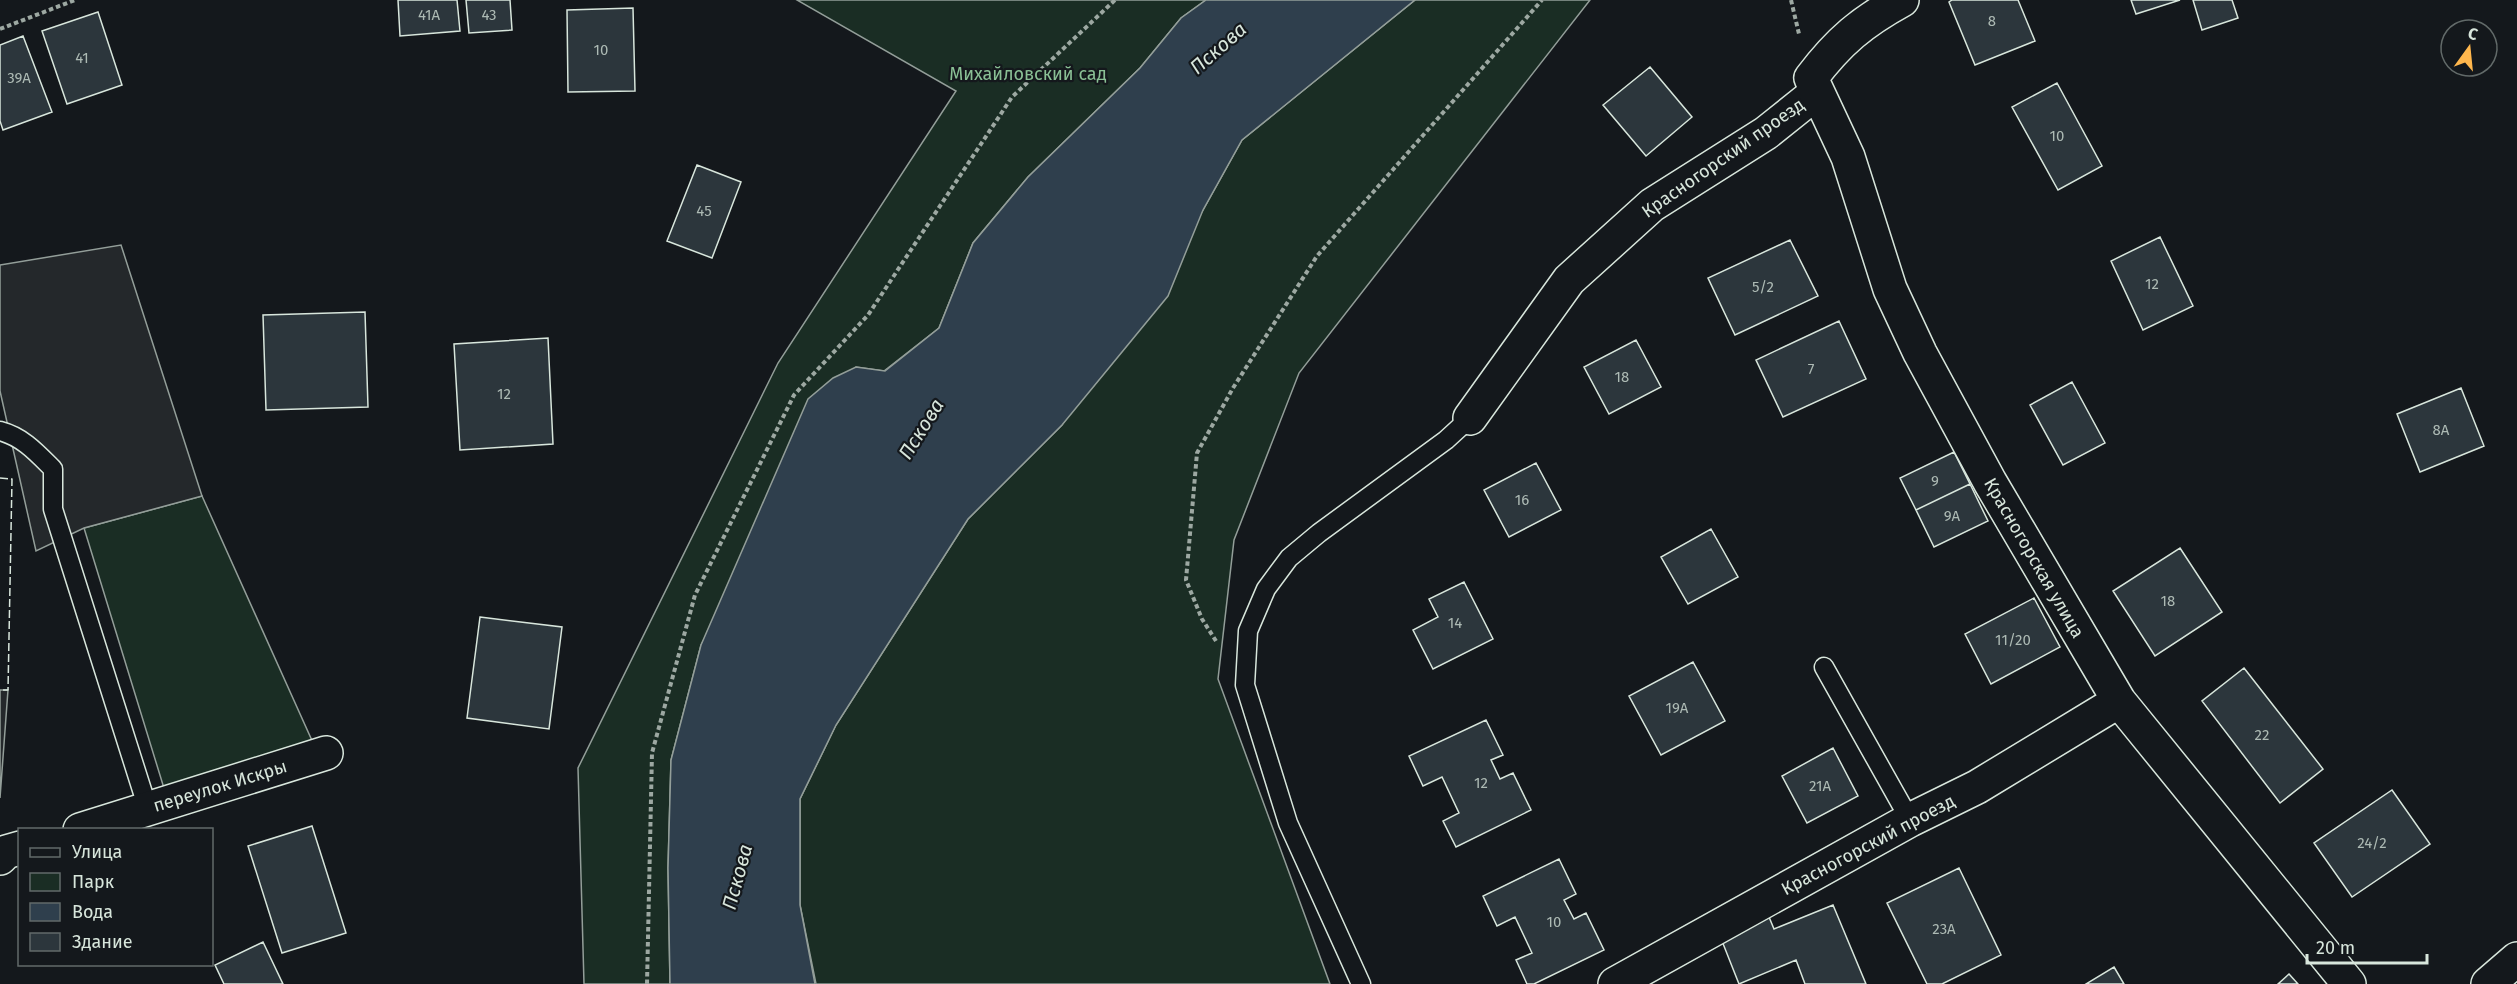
<svg xmlns="http://www.w3.org/2000/svg" width="2517" height="984" font-family="'Fira Sans',sans-serif">
  <style>
    .green { fill: #1a2d24; stroke: #939e99; stroke-width: 1.5 }
    .parking { fill: #24282b; stroke: #939e99; stroke-width: 1.5 }
    .water { fill: #2f3f4d; stroke: #939e99; stroke-width: 1.5 }
    .building { fill: #2c363c; stroke: #d8e6dc; stroke-width: 1.5 }
    .lines { fill: none; stroke-linecap: round; stroke-linejoin: round }
    .lane-casing { stroke: #d8e6dc; stroke-width: 21 }
    .street-casing { stroke: #d8e6dc; stroke-width: 36 }
    .path { stroke: #9da8a2; stroke-width: 4; stroke-dasharray: 4.5 3; stroke-linecap: butt }
    .lane { stroke: #14181c; stroke-width: 18 }
    .street { stroke: #14181c; stroke-width: 33 }
    .fence { stroke: #d8e6dc; stroke-width: 1.5; stroke-dasharray: 8 3; stroke-linecap: butt }
    .labels { text-anchor: middle; stroke-width: 4.5; stroke-linejoin: round; paint-order: stroke }
    .number-label { font-size: 15px; fill: #adbab4 }
    .park-label { font-size: 18px; fill: #8ac095; stroke: #14181c }
    .street-label { font-size: 18px; fill: #d8e6dc; stroke: #14181c }
    .water-label { font-size: 20px; font-style: italic; fill: #d8e6dc; stroke: #14181c }
  </style>
  <rect width="100%" height="100%" fill="#14181c"/>
  <path class="green" d="M797 0H1206L1181 18 1140 68 1028 177 973 243 939 328 884 371 856 367 701 645 671 760 668 868 670 984H584L578 768 778 363 956 91Z
    M1415 0H1590L1299 373 1234 540 1218 679 1330 984H816L800 905V799L836 725 968 519 1062 425 1203 210 1242 140Z
    M202 496 323 765 171 811 84 528Z"/>
  <path class="parking" d="M121 245 202 496 84 528 36 551 0 391V265Z
    M0 690H8L0 798Z"/>
  <path class="water" d="M1206 0H1415L1242 140 1203 210 1168 296 1062 425 968 519 836 725 800 799V905L815 984H670L668 868 671 760 701 645 808 399 833 378 856 367 885 371 939 328 973 243 1028 177 1140 68 1181 18Z"/>
  <path class="building" d="M398 0H457L460 31 400 36Z
    M466 0H510L512 30 469 33Z
    M1952 0H2018L2035 41 1975 65 1949 2Z
    M2131 0H2180L2136 14Z
    M2193 0H2232L2238 18 2202 30Z
    M633 8 635 91 568 92 567 10Z
    M98 12 122 85 67 104 42 31Z
    M23 36 52 112 3 130 0 121V45Z
    M1650 67 1692 117 1646 156 1603 105Z
    M2057 83 2102 166 2058 190 2012 107Z
    M697 165 741 182 712 258 667 241Z
    M2160 237 2193 306 2143 330 2111 261Z
    M1790 240 1818 296 1735 335 1708 278Z
    M365 312 368 407 266 410 263 315Z
    M1839 321 1866 379 1783 417 1756 360Z
    M548 338 553 444 460 450 454 344Z
    M1636 340 1661 387 1609 414 1584 367Z
    M2072 382 2105 443 2063 465 2030 405Z
    M2461 388 2484 446 2420 472 2397 414Z
    M1954 452 1970 484 1916 510 1900 478Z
    M1536 463 1561 510 1509 537 1484 490Z
    M1970 484 1988 521 1934 547 1916 510Z
    M1711 529 1738 577 1688 604 1661 557Z
    M2180 548 2222 612 2155 656 2113 591Z
    M1464 582 1493 639 1433 669 1413 630 1438 617 1429 599Z
    M2034 598 2060 647 1991 684 1965 634Z
    M480 617 562 627 549 729 467 718Z
    M1693 662 1725 721 1661 755 1629 696Z
    M2244 668 2323 769 2280 803 2202 701Z
    M1486 720 1503 755 1491 760 1500 779 1513 773 1531 810 1456 847 1443 821 1459 813 1442 777 1423 786 1409 756Z
    M1833 748 1858 796 1807 823 1782 776Z
    M2392 790 2430 844 2352 897 2314 843Z
    M312 826 346 933 282 953 248 846Z
    M1559 859 1576 894 1564 900 1574 919 1586 913 1604 950 1534 984H1527L1516 960 1532 953 1515 917 1497 926 1483 896Z
    M1959 868 2001 955 1942 984H1927L1887 903Z
    M1833 905 1866 984H1805L1796 960 1739 984 1720 936 1769 917 1774 929Z
    M263 942 283 984H224L215 965Z
    M2114 967 2124 984H2086Z
    M2289 974 2298 984H2278Z"/>
  <g class="lines">
    <g class="lane-casing">
      <path id="lane" d="M0 431C23 437 37 453 53 469V509L148 809
        M1824 667 1910 820
        M1361 984 1288 823 1245 685 1248 631 1266 589 1289 558 1319 533 1446 440 1470 418"/>
    </g>
    <g class="street-casing">
      <path id="street" d="M1902 0C1862 22 1839 41 1811 78L1848 157 1890 289 1920 353 1990 482 2119 701 2349 984
        M1470 418 1569 280 1652 205 1766 133 1816 93
        M80 830 326 753
        M0 858 6 852 20 848
        M1615 984 1910 820 1977 787 2119 701
        M2488 984 2517 959"/>
    </g>
    <path class="path" d="M1791 0 1799 34
      M0 29 75 0
      M1216 641 1202 619 1186 580 1197 453 1233 388 1317 256 1542 0
      M647 984 652 753 695 595 794 395 868 315 1012 97 1115 0"/>
    <use href="#lane" class="lane"/>
    <use href="#street" class="street"/>
    <path class="fence" d="M0 478 12 479 8 690H0"/>
  </g>
  <g class="labels">
    <g class="number-label">
      <text x="429" y="20">41А</text>
      <text x="489" y="20">43</text>
      <text x="1992" y="26">8</text>
      <text x="601" y="55">10</text>
      <text x="82" y="63">41</text>
      <text x="19" y="83">39А</text>
      <text x="2057" y="141">10</text>
      <text x="704" y="216">45</text>
      <text x="2152" y="289">12</text>
      <text x="1763" y="292">5/2</text>
      <text x="1811" y="374">7</text>
      <text x="1622" y="382">18</text>
      <text x="504" y="399">12</text>
      <text x="2441" y="435">8А</text>
      <text x="1935" y="486">9</text>
      <text x="1522" y="505">16</text>
      <text x="1952" y="521">9А</text>
      <text x="2168" y="606">18</text>
      <text x="1455" y="628">14</text>
      <text x="2013" y="645">11/20</text>
      <text x="1677" y="713">19А</text>
      <text x="2262" y="740">22</text>
      <text x="1481" y="788">12</text>
      <text x="1820" y="791">21А</text>
      <text x="2372" y="848">24/2</text>
      <text x="1554" y="927">10</text>
      <text x="1944" y="934">23А</text>
    </g>
    <g class="park-label">
      <text x="1028" y="80">Михайловский сад</text>
    </g>
    <g class="street-label">
      <text transform="translate(1723 158) rotate(-35)" y="6">Красногорский проезд</text>
      <text transform="translate(2034 558) rotate(60)" y="6">Красногорская улица</text>
      <text transform="translate(220 786) rotate(-17)" y="6">переулок Искры</text>
      <text transform="translate(1868 845) rotate(-28)" y="6">Красногорский проезд</text>
    </g>
    <g class="water-label">
      <text transform="translate(1218 48) rotate(-41)" y="7">Пскова</text>
      <text transform="translate(921 429) rotate(-58)" y="7">Пскова</text>
      <text transform="translate(737 877) rotate(-75)" y="7">Пскова</text>
    </g>
  </g>
  <rect x="18" y="828" width="195" height="138" fill="#14181c" stroke="#626a69" stroke-width="1.5"/>
  <rect x="30" y="848" width="30" height="9" fill="#14181c" stroke="#626a69" stroke-width="1.5"/>
  <text x="72" y="858" font-size="18" fill="#d8e6dc">Улица</text>
  <rect x="30" y="873" width="30" height="18" fill="#1a2d24" stroke="#626a69" stroke-width="1.5"/>
  <text x="72" y="888" font-size="18" fill="#d8e6dc">Парк</text>
  <rect x="30" y="903" width="30" height="18" fill="#2f3f4d" stroke="#626a69" stroke-width="1.5"/>
  <text x="72" y="918" font-size="18" fill="#d8e6dc">Вода</text>
  <rect x="30" y="933" width="30" height="18" fill="#2c363c" stroke="#626a69" stroke-width="1.5"/>
  <text x="72" y="948" font-size="18" fill="#d8e6dc">Здание</text>
  <g transform="translate(2469 48) rotate(15)"><circle r="28" fill="#14181c" stroke="#626a69" stroke-width="1.5"/>
  <path d="M0-4.5L10 22L0 15L-10 22Z" fill="#ffb74d"/>
  <text y="-9" font-size="16" font-weight="bold" text-anchor="middle" fill="#d8e6dc">С</text>
  </g>
  <path d="M2307 954v9h120v-9" fill="none" stroke="#d8e6dc" stroke-width="3"/>
  <text x="2316" y="954" font-size="18" fill="#d8e6dc" stroke="#14181c" stroke-width="4.5" paint-order="stroke">20 m</text>
</svg>
